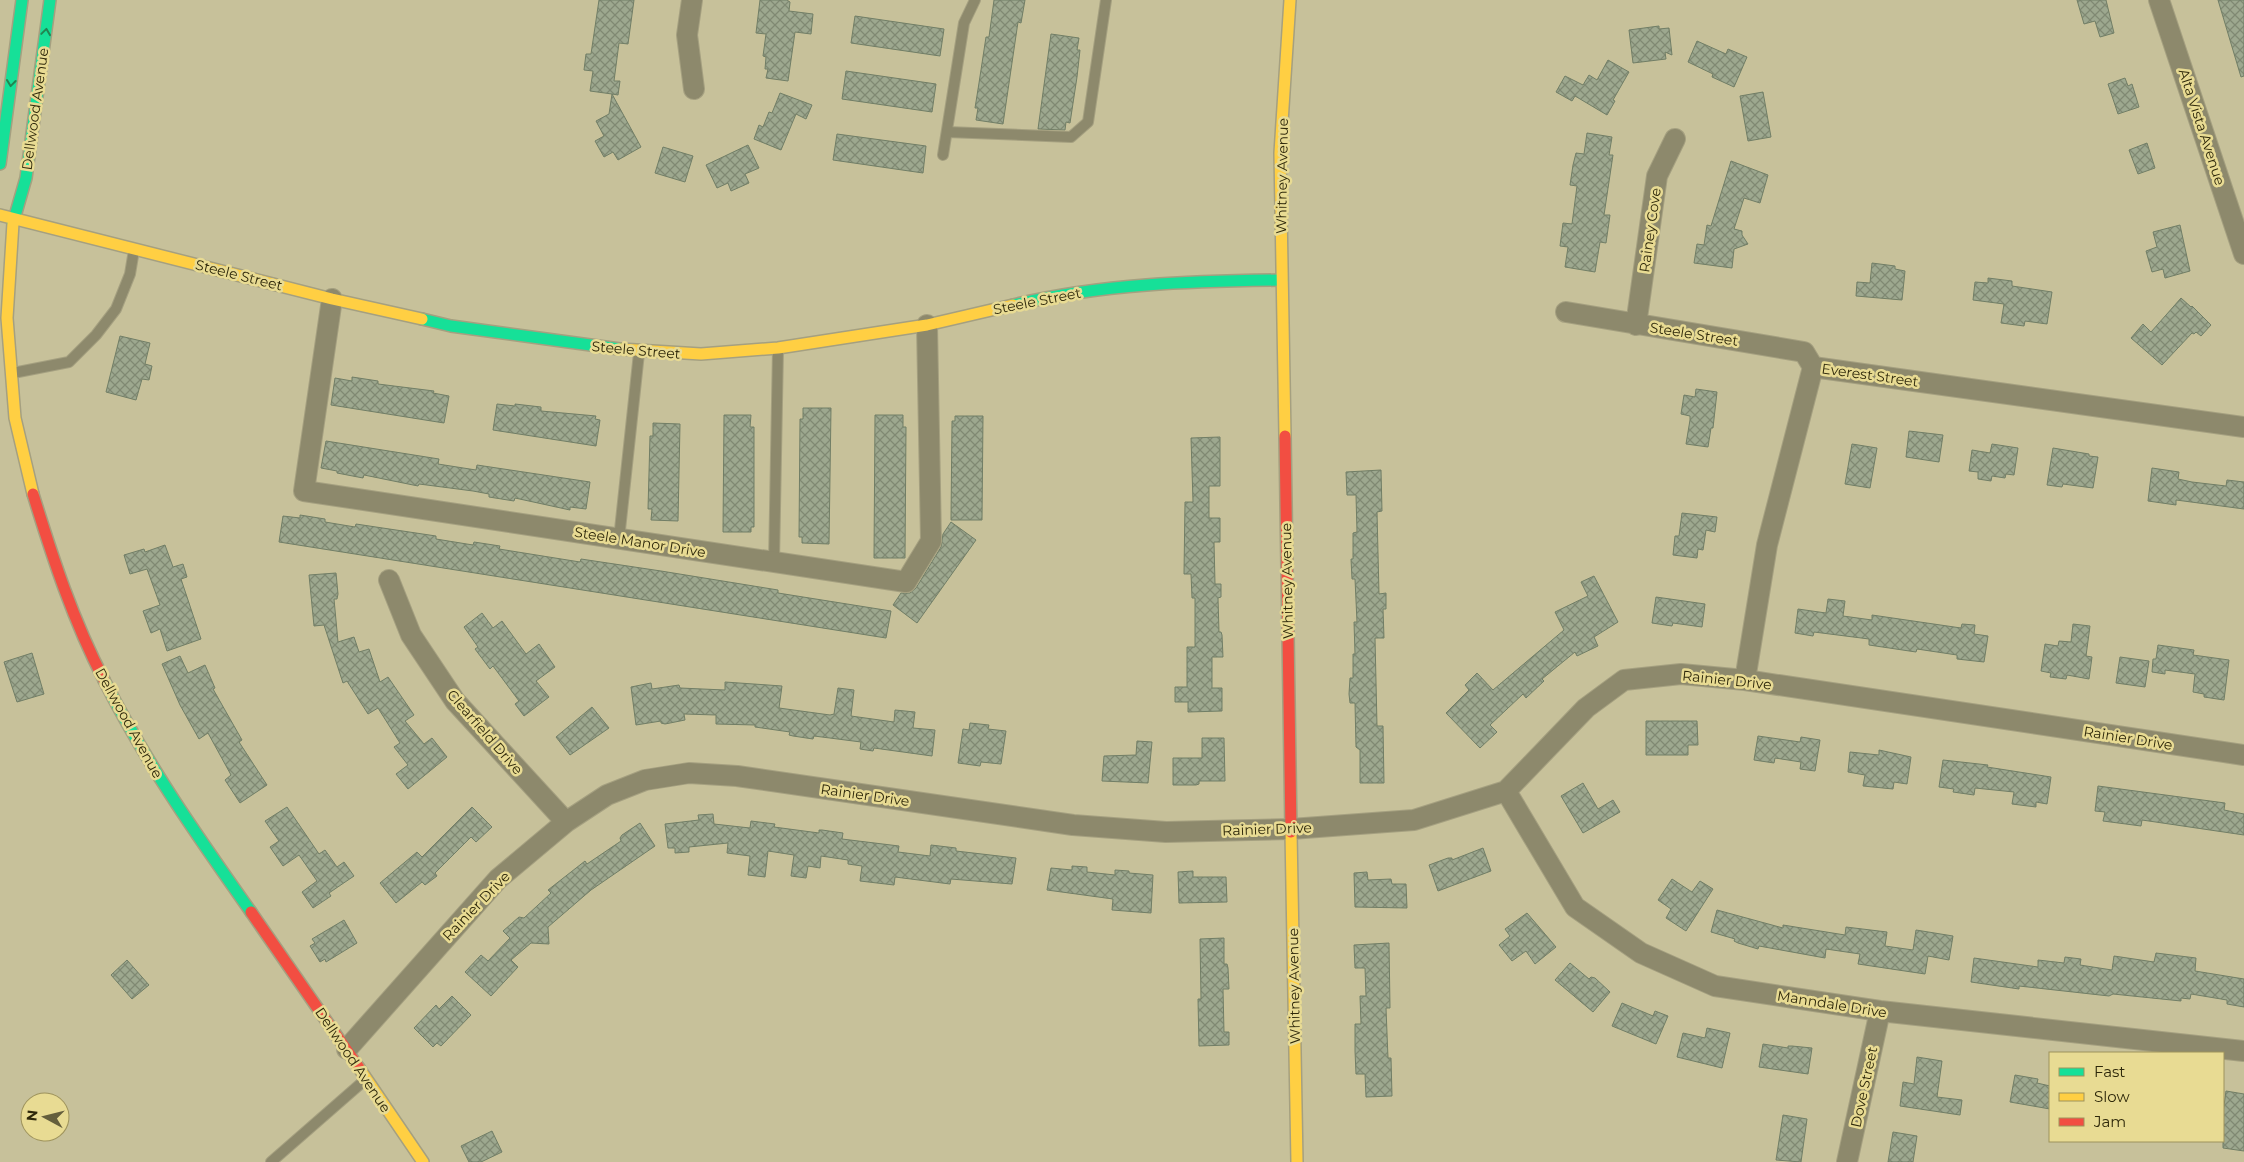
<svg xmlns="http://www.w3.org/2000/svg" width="2244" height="1162" font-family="Montserrat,sans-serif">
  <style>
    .building { fill: url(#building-cross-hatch); stroke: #717e66 }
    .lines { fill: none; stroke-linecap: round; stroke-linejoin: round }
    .lane-casing { stroke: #a5a080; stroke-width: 12 }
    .street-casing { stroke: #a5a080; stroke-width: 22 }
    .fast-casing { stroke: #a5a080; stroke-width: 14 }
    .slow-casing { stroke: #a5a080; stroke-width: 14 }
    .jam-casing { stroke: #a5a080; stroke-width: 14 }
    .lane { stroke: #8d896c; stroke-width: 10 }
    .street { stroke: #8d896c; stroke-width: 20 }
    .fast { stroke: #16e098; stroke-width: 11 }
    .slow { stroke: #ffcf43; stroke-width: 11 }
    .jam { stroke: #f24e42; stroke-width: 11 }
    .oneway { stroke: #228451 }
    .labels { text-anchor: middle; stroke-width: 5; stroke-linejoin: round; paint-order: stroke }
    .street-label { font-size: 14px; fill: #2e280a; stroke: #e8db93 }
  </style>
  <defs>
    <pattern id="building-cross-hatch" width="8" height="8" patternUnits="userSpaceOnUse" patternTransform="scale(1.25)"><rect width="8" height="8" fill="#9da88f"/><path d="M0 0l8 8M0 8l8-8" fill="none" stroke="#808973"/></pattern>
  </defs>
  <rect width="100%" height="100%" fill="#c7c19a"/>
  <path class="building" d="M599 0H634L628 44 619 43 614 81H620L618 95 612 94 641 147 618 160 613 152 604 157 595 141 604 136 596 121 609 114 612 94 590 91 593 71 584 70 586 54H591Z
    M760 0H787L790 2 789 11 813 14 811 34 795 32 788 81 766 78 768 69H765L766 57 763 56 766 34 756 33Z
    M994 0H1025L1021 23 1018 22 1003 124 976 120 978 108H975L979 83 986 37H989Z
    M2077 0H2106L2114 33 2100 37 2095 21 2084 24Z
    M2218 0H2244V76L2241 77Z
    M855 16 944 29 940 56 851 43Z
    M1659 26V29L1669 28 1672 55 1665 52 1666 59 1633 63 1629 30Z
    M1051 34 1079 38 1077 50H1080L1077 77 1070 123 1066 122 1065 130 1038 129Z
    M1697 41 1726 54 1728 49 1747 57 1734 87 1712 77 1713 74 1688 62Z
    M1608 60 1629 72 1613 100 1615 101 1607 115 1575 96 1572 101 1556 92 1565 76 1583 85 1589 75 1597 80Z
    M846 71 936 84 932 112 842 99Z
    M2125 78 2128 86 2132 84 2139 107 2118 114 2108 84Z
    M1763 92 1771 137 1748 141 1740 96Z
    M780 93 812 105 806 119 796 114 781 150 754 139 759 125 763 127 769 112 772 113Z
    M1587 133 1612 137 1609 155H1613L1604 215H1610L1606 243 1600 242 1595 272 1565 267 1568 247 1560 246 1563 223 1572 224 1577 186 1570 185 1573 165 1576 153 1584 154Z
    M837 134 926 146 923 173 833 160Z
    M2147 143 2155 168 2138 174 2129 150Z
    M748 145 759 168 745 174 749 183 731 191 728 183 717 188 706 165Z
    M663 147 693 156 685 182 655 173Z
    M1731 161 1768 175 1760 203 1744 198 1734 229 1742 231V235L1748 244 1734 249 1732 268 1694 263 1697 244 1704 245 1707 225 1711 226Z
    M2180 225 2190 271 2165 278 2163 269 2152 272 2146 251 2157 247 2153 232Z
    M1872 263 1895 266V269L1905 271 1902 300 1856 296 1857 282 1870 283Z
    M1988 278 2012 281V286L2052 292 2047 324 2025 321 2024 326 2001 323 2004 304 1973 300 1975 282 1988 283Z
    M2181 298 2191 307 2192 306 2211 325 2201 336 2196 332 2194 334 2192 333 2162 365 2131 338 2143 324 2151 332Z
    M120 336 150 343 145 364 152 366 149 380 142 379 136 400 106 392Z
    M352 377 378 381V384L434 391 433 393 449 396 444 423 331 405 335 378 352 381Z
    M1696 389 1717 392 1713 428H1711L1708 447 1686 444 1690 420V416L1681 414 1684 395 1695 397Z
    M497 404 515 406V404L541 407V411L596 416 595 419 600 420 596 446 493 430Z
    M803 408H831L829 544 802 543V537H799L800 419H803Z
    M724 415H751L750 427H754V527H751V532H723Z
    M875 415H903V427H906L905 558H874Z
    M955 416H983L982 520H951L952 421H955Z
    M653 423 680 424 678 521 651 520 652 509H648L650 436H653Z
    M1909 431 1943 435 1939 462 1906 457Z
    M1220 437V486H1209V518H1220V542H1214L1215 584H1221V597L1218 598 1219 632H1221L1222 635 1223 657H1212V688H1222V711L1188 712V702H1175V687H1187V647H1195V598H1192L1191 574H1184L1185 502H1193L1191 438Z
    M326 441 439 459 438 464 476 470 477 465 590 482 586 509 570 507V510L515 498 514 501 489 497V494L473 491 419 484 418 486 364 475 363 478 337 473V471L321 468Z
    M1852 444 1877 448 1870 488 1845 484Z
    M1992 444 2018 448 2014 475 2006 474 2005 478 1992 476 1991 481 1978 479V472L1969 471 1972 450 1990 453Z
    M2053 448 2089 454V456L2098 457 2093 488 2063 484 2062 487 2047 485Z
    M2152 468 2179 472 2178 479 2192 482 2226 486 2227 480 2244 482V509L2176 500V505L2148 501Z
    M1381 470 1382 511 1377 512 1379 594 1386 593V609H1383L1384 638H1375L1377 726H1383L1384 783H1360V750L1356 747 1355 703H1350L1349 694 1350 678H1353V654H1355L1354 622H1357L1355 579H1352L1351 559H1353V533L1357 532 1356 495H1347L1346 472Z
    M1682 513 1717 517 1715 532 1706 530 1703 550 1698 549 1697 558 1673 555 1675 536H1679Z
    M300 515 325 519V522L355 527 356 524 436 536V539L473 545 474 542 500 546 499 549 580 562 581 559 661 571 778 590V593L891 611 886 638 279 542 283 516 300 518Z
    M951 522 976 540 917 623 893 605 901 593H910L916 588 941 547 943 534Z
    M165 545 173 567 183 564 187 577 181 579 201 639 167 651 160 629 151 633 143 611 160 605 147 569 130 574 124 555 144 549 145 552Z
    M336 573 338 594 337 599H334L338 642 354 637 359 652 369 649 380 682 388 677 414 715 405 721 424 744 432 738 447 757 408 789 396 774 408 765 394 747 400 743 378 708 368 714 347 681 343 683 324 625 314 626 309 575Z
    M1594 576 1618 622 1594 637 1598 646 1577 656 1575 652 1542 679 1544 681 1526 698 1523 694 1490 725 1497 732 1480 748 1446 713 1469 690 1465 685 1477 673 1493 690 1564 630 1555 612 1588 596 1581 582Z
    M1656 597 1705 604 1702 627 1673 623 1672 626 1652 623Z
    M1828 599 1845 601 1843 616 1872 620V615L1961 628 1962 624 1975 625 1974 634 1988 636 1984 662 1957 659V655L1917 649 1916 652 1869 645V639L1814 632 1813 636 1795 633 1798 609 1826 613Z
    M482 613 493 628 502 621 526 654 539 644 555 667 536 681 549 697 524 716 515 704 519 701 493 666 490 669 475 649 478 647 464 627Z
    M2073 624 2090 626 2086 656 2092 657 2089 679 2067 675 2066 679 2050 677 2051 673 2041 671 2045 644 2058 646 2059 641 2071 642Z
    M2158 645 2194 650 2193 655 2229 660 2224 700 2204 697V694L2193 692 2195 674 2165 670V674L2152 672 2153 659H2156Z
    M32 653 44 694 17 702 4 662Z
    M180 656 188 673 205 665 215 688 213 689 242 740 239 742 267 785 240 803 225 780 231 775 208 733 199 739 180 705 162 664Z
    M2120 657 2149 661 2145 687 2116 683Z
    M725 682 782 686 779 708 830 715 834 714 838 688 854 690 851 716 894 722 895 710 915 712 913 728 935 730 932 756 874 748 873 751 860 749 861 742 814 736 813 739 793 736 789 735 790 732 755 727V725L716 724V715L684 714 685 720 665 724 661 723V721L636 725 631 687 651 683 652 689 679 685 680 688 725 690Z
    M592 707 609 728 570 755 556 737Z
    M1646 721H1697L1698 745H1688V755H1646Z
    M970 723 989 725 988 729 1006 731 1001 764 981 762 980 766 958 763 963 729 969 730Z
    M1758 736 1800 742 1801 737 1820 740 1815 771 1800 769 1801 762 1775 758 1774 763 1754 760Z
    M1202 738H1224L1225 781H1199V784L1196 785H1173V758H1202Z
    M1137 741 1152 742 1148 783 1102 781 1104 756 1136 755Z
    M1879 750 1911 757 1907 784 1894 782 1893 789 1863 786 1865 775 1848 772 1850 752 1879 755Z
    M1943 760 1988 765 1987 767 2051 777 2047 804 2036 802V807L2012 804 2014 792 1975 788 1974 795 1953 792 1954 789 1939 787Z
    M1583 783 1598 809 1613 800 1620 812 1583 833 1561 796Z
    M2098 786 2225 803 2224 810 2244 814V835L2142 820 2141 826 2103 821 2105 812 2095 811Z
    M287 807 319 854 325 850 337 867 344 862 354 876 329 893 331 896 313 908 302 892 317 881 299 855 283 866 270 847 279 841 265 821Z
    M472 807 492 827 476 842 471 837 435 873 437 876 425 885 422 882 396 903 380 883 417 852 422 857Z
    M713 814 714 824 750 828 751 821 775 824 774 827 819 833V830H822L843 833 842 839 899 846 898 852 930 856 931 845 956 848V851L1016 858 1012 884 951 879 950 884 895 877 894 885 860 881 862 866 848 864V860L821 856 820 868 808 866 806 878 791 876 794 855 768 851 765 877 748 875 750 856 727 853 728 843 689 847V852L675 853V848H668L665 824 699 820 698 815Z
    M640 823 655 846 591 890 548 927 549 944 531 943 511 960 518 967 491 996 465 972 481 955 488 961 510 938 503 931 519 917 524 918 551 893 548 890 585 861 587 864 621 841 620 838 622 835Z
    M1483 848 1491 871 1438 891 1429 865 1448 858H1452V860Z
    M1072 866 1087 867V872L1115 875V870L1129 871V873L1153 875 1151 913 1112 910 1113 899 1047 890 1051 868 1072 870Z
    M1193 871V877H1226L1227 902 1179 903 1178 872Z
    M1367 872 1368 880 1391 879 1392 884H1406L1407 908 1355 907 1354 873Z
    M1672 879 1692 892 1700 881 1713 889 1686 931 1666 918 1671 909 1658 900Z
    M1717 910 1783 928V925L1845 935 1846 927 1887 932 1885 946 1913 950 1916 930 1953 936 1949 960 1928 956 1925 974 1858 964 1860 954 1826 949 1825 958 1759 946 1758 949 1738 943 1734 941 1735 939 1711 932Z
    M1527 913 1556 947 1535 964 1526 951 1512 961 1499 945 1510 936 1505 929Z
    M344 920 357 943 326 962 325 959 320 962 310 946 315 943 312 939Z
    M1224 938V964H1227L1228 968 1229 989H1223L1224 1032H1229V1045L1199 1046 1198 999H1201L1200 939Z
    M1389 943 1390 1008H1386L1388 1058H1391L1392 1096 1366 1097 1365 1074H1356L1355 1051V1024H1361L1360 996H1366L1365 968H1355L1354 945Z
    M2156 953 2196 958 2195 971 2244 979V1007L2227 1004V1000L2191 994 2190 999 2181 998V1001L2113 994 2109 996 2019 986V989L1971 982 1974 958 2038 967V960L2064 963 2065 957 2081 959 2080 965 2112 970 2114 956 2154 962Z
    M127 960 149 985 132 999 111 975Z
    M1570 963 1589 979 1591 977 1595 978 1610 992 1593 1012 1555 980Z
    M452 996 471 1015 441 1046 437 1043 433 1047 414 1028 436 1005 439 1009Z
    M1622 1003 1653 1016 1655 1011 1668 1016 1656 1044 1612 1026Z
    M1707 1028 1730 1033 1722 1068 1677 1057 1683 1033 1705 1038Z
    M1763 1044 1788 1048V1046H1792L1812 1048 1808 1074 1759 1067Z
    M1917 1057 1942 1061 1937 1097 1962 1100 1960 1115 1900 1106 1903 1082 1914 1084Z
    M2015 1075 2038 1079 2037 1083 2050 1086V1109L2010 1102Z
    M2226 1091 2244 1094V1151L2223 1148V1113Z
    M1783 1115 1807 1119 1801 1162 1776 1160Z
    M492 1131 502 1152 481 1162H469L461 1146Z
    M1893 1132 1917 1136 1913 1162H1888Z"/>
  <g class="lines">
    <g class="lane-casing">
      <path id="lane" d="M947 132 1071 137 1088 122 1106 0
        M943 155 964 23 975 0
        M13 373 69 362 96 335 116 309 130 274 134 250
        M619 539 639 353
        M774 562 778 349
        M271 1162 366 1079"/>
    </g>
    <g class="street-casing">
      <path id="street" d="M692 0 687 35 694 89
        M2159 0 2244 254
        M332 299 304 491 906 582 931 541 927 325
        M1566 312 1804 352 1813 367
        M1636 325 1657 176 1675 139
        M1813 367 2244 427
        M389 580 411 635 455 701 566 822
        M1745 680 1767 545 1813 367
        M1506 791 1575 907 1641 953 1715 986 1880 1011 2244 1051
        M347 1049 498 879 566 822 607 795 645 780 689 773 737 776 1073 825 1166 832 1291 829 1414 820 1506 791 1586 708 1624 680 1681 674 1745 680 2244 755
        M1847 1162 1880 1011"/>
    </g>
    <g class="fast-casing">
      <path id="fast" d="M0 164 22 0
        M13 223 26 178 50 0
        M1013 305C1101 284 1191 281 1282 280
        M422 319 451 326 620 349
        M104 680C146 763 198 837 251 912"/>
    </g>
    <g class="slow-casing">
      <path id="slow" d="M0 215 332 299 422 319
        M13 223 7 318 15 418 33 494
        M620 349 701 354 778 348 927 325 1013 305
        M1285 436 1280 153 1290 0
        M1291 832 1297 1162
        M359 1068 423 1162"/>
    </g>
    <g class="jam-casing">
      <path id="jam" d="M1285 436 1291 832
        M33 494C53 559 73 620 104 680
        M251 912 359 1068"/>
    </g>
    <use href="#lane" class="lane"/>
    <use href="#street" class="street"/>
    <use href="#fast" class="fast"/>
    <use href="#slow" class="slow"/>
    <use href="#jam" class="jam"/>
  </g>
  <defs><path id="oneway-chevron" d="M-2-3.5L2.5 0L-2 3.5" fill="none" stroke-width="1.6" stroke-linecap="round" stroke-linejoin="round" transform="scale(1.25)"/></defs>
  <g class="oneway">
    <use href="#oneway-chevron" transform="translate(46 32) rotate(-82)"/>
    <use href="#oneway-chevron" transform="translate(11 83) rotate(97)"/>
  </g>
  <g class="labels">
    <g class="street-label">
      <text transform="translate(35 109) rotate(-82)" y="5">Dellwood Avenue</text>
      <text transform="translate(2202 127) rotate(72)" y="5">Alta Vista Avenue</text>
      <text transform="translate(1282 176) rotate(-89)" y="5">Whitney Avenue</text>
      <text transform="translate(1650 230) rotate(-82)" y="5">Rainey Cove</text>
      <text transform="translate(239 275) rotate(14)" y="5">Steele Street</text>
      <text transform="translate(1037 301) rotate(-11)" y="5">Steele Street</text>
      <text transform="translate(1694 334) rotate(9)" y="5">Steele Street</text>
      <text transform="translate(636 350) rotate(5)" y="5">Steele Street</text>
      <text transform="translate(1870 375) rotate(8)" y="5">Everest Street</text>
      <text transform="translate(640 542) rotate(9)" y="5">Steele Manor Drive</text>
      <text transform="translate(1287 581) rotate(-91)" y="5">Whitney Avenue</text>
      <text transform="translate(1727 680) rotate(6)" y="5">Rainier Drive</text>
      <text transform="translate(129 723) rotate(61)" y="5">Dellwood Avenue</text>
      <text transform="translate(485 732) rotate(49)" y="5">Clearfield Drive</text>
      <text transform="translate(2128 738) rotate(9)" y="5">Rainier Drive</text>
      <text transform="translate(865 795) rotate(8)" y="5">Rainier Drive</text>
      <text transform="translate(1267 829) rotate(-2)" y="5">Rainier Drive</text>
      <text transform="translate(476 906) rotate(-46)" y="5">Rainier Drive</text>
      <text transform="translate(1294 986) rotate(-91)" y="5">Whitney Avenue</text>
      <text transform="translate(1832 1004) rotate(9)" y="5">Manndale Drive</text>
      <text transform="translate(353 1060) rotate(56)" y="5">Dellwood Avenue</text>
      <text transform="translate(1864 1087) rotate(-78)" y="5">Dove Street</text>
    </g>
  </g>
  <rect x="2049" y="1052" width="175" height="90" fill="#e8db93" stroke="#9e935c"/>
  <rect x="2059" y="1068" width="25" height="8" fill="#16e098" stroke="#9e935c"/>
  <text x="2094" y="1077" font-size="15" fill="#2e280a">Fast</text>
  <rect x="2059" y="1093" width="25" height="8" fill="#ffcf43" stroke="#9e935c"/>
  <text x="2094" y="1102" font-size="15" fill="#2e280a">Slow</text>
  <rect x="2059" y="1118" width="25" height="8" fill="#f24e42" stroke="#9e935c"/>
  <text x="2094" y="1127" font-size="15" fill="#2e280a">Jam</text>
  <g transform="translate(45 1117) rotate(277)"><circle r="24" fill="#e8db93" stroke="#9e935c"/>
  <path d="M0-4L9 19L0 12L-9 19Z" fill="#645e3c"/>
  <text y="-8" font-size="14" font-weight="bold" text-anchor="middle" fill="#2e280a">N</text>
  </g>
</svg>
